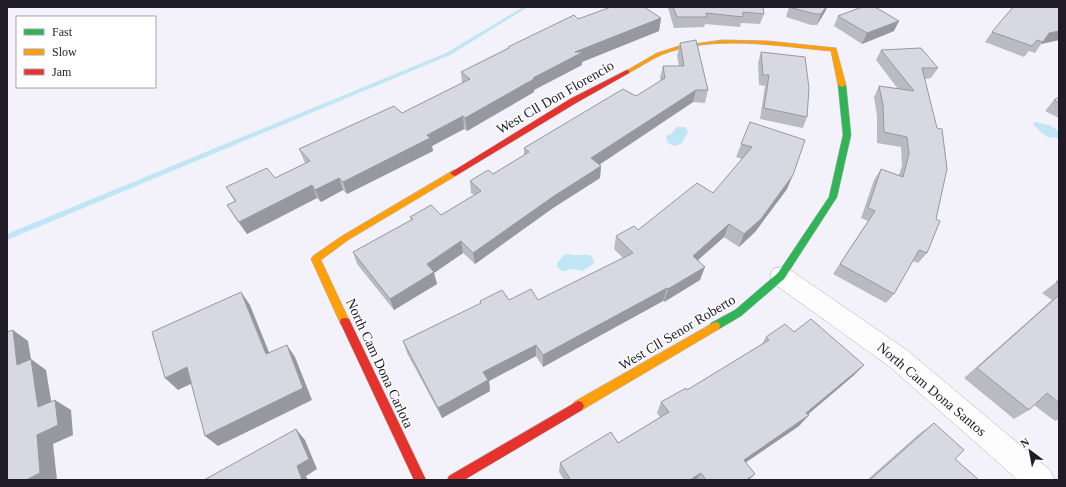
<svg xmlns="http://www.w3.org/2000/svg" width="1066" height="487" font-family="Georgia,serif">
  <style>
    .water { fill: #c0e5f5 }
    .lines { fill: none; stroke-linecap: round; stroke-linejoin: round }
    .stream { fill: #c0e5f5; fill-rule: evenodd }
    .street-casing { stroke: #b0aeb7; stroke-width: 1 }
    .fast-casing { stroke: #b0aeb7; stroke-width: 1 }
    .slow-casing { stroke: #b0aeb7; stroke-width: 1 }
    .jam-casing { stroke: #b0aeb7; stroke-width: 1 }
    .street { fill: #fdfdfe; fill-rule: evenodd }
    .fast { fill: #30b455; fill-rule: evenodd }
    .slow { fill: #ff9f0a; fill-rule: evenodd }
    .jam { fill: #e5322d; fill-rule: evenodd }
    .wall { fill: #babac3 }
    .shaded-wall { fill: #97979f }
    .building { fill: #d8d8e3; stroke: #97979f }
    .labels { text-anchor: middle; stroke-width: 3; stroke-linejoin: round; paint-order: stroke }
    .street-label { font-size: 14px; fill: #1f1c28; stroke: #fefefe }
  </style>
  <rect width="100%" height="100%" fill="#f3f2fa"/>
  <path class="water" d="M1035 122 1049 125 1059 131V138L1048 137C1044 135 1035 127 1033 124Z
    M677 127H685L688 131 682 143 675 146 668 143 666 136 671 134Z
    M568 254C576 257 584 253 592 256L594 262 592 265 582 271C579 270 575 269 572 269 565 271 562 273 557 266V263L564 255Z"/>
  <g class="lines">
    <path class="stream" d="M523 7H528L450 55 7 240V234L446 53Z"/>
    <g class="street-casing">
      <path id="street" d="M781 267 789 269 908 351 1050 470 1055 480H1018L890 367 773 283 770 276 773 269Z"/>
    </g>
    <g class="fast-casing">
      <path id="fast" d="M840 83H842L846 85 851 135 837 197 784 279 741 316 719 329 715 330 711 329 710 326 711 323 735 310 778 273 829 197 843 135 838 85Z"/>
    </g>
    <g class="slow-casing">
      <path id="slow" d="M723 40 768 41 836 48 846 85 842 87 838 85 831 51C776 46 714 34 661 55 650 60 640 67 629 73H625L624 72 657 53 679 46Z
        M454 170 457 171 458 173 457 175 348 240 321 260 350 322 349 325 345 326 341 325 311 259 313 256 342 236Z
        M715 322 719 323 720 326 719 329 582 410 578 411 574 410 572 406 574 402Z"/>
    </g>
    <g class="jam-casing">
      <path id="jam" d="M627 70 629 71V73L576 103 457 175 454 176 450 173 570 99Z
        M345 318 349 319 426 480H414L340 322 341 319Z
        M578 401 582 402 584 406 582 410 464 480H447L449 476Z"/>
    </g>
    <use href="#street" class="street"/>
    <use href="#fast" class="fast"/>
    <use href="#slow" class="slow"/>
    <use href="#jam" class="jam"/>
  </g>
  <path class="wall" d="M669 7H763L764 14 760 24 741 23 740 27 705 24 704 27 674 28 668 8Z
    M789 7 826 10 817 25H811L786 17Z
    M1059 7V40L1041 44 1035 53 1029 51 1024 57 985 42 992 32Z
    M838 16 894 31 862 44 834 26Z
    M661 18 659 31 582 62V65L534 90V92L467 131 464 129 432 146 433 151 347 194 343 190 321 202 317 198 247 234 235 218 227 205 235 202 226 187 275 178 305 163 299 149 402 113 462 83 461 72 508 48V47L578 19Z
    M680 43 708 90 705 103 693 102 600 164 601 166 600 178 553 208 475 264 463 253 434 273 437 284 394 310 357 264 353 252 411 220 410 217 441 215 474 195 471 193 470 181 493 174 524 155V148L636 96 661 81 660 78 663 66H679L677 56Z
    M881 50 938 68 931 78 925 79 927 253 918 263 913 261 894 294 886 303 833 274 868 221 861 218 874 180 881 169 899 175 902 165 901 147 877 143V116L874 97 879 86 898 89 876 60Z
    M761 52 807 117 803 128 760 119 765 86 759 85 758 63Z
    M1059 97V118L1045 111 1054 100Z
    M750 122 787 189 755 232 739 247 724 237 698 260 700 280 664 302 663 301 543 367 536 356 489 381 490 391 442 418 407 353 403 341 480 304V301L509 300H538L623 258 614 249 616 236 638 230 713 193 742 159 736 157Z
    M1059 280V419L1055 421 1034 405 1029 410 1014 419 964 378 1052 300 1042 293Z
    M794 332 864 365 853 376 808 414 809 415 799 426 746 462 749 480H564L559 472 560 463 618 443 660 417 657 413 661 402 687 390 762 344 766 337Z
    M934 423 955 459 979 480H867L919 434Z"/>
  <path class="shaded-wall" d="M826 7H827L826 10 817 25 821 14Z
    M661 18 659 31 582 62V65L534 90V92L467 131 465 118 533 78 575 52Z
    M899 21 894 31 862 44 867 33Z
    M1059 31V40L1041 44 1049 33Z
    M696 90 693 102 590 171 591 158Z
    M463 116 464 129 432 146 433 151 347 194 343 182Z
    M601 166 600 178 553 208 475 264 473 253 554 196Z
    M793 175 787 189 755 232 739 247 744 234Z
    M339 178 343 190 321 202 315 190Z
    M312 185 317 198 247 234 239 222Z
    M729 224 724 237 689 268 693 256Z
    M461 241 463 253 434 273 437 284 394 310 390 299 427 264Z
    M705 267 700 280 664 302 668 289Z
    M667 288 663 301 543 367V355Z
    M241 292 250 305 275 367 266 354Z
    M13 330 28 341 31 359 46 370 54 418 38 407 17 365Z
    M287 345 295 357 312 400 218 446 205 436Z
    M536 345V356L489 381 490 391 442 418 438 408 483 372Z
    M864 365 853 376 798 423 809 415 799 426 736 469 744 460 806 413Z
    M187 367 199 380 178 390 165 378Z
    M55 400 71 410 73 435 53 444 57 480H26L37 435Z
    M296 429 305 440 317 469 306 476 308 480H302L297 466Z
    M701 473 696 480H690Z
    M755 474 749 480H746Z"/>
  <path class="building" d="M611 7H644L661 18 575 52H583L533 78 534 79 465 118 463 116 427 135 430 138 343 182 339 178 315 190 312 185 239 222 227 205 236 201 226 187 267 168 275 178 310 161 299 149 394 106 402 113 470 79 461 72 509 48 508 47 574 15 578 19Z
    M673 7H763L764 14 743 12V17L706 13 707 17H677Z
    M789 7H826L821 14H815Z
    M862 7H875L899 21 867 33 838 16Z
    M1013 7H1059V31L1049 33 1043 42 1037 40 1032 46 992 32Z
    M696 40 708 90H696L591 158 601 166 554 196 473 253 461 241 427 264 434 272 390 299 353 252 413 219 410 217 431 205 441 215 481 191 470 181 488 170 493 174 529 152 524 148 623 89 636 96 665 78 663 66H684L680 43Z
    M921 48 938 68H922L937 128 942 129 947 169 936 219 940 221 927 253 919 250 894 294 840 264 875 211 868 208 881 169 903 177 909 154 907 137 884 132 883 105 879 86 914 91 881 50Z
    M761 52 805 57 809 88 807 117 764 108 769 75H763Z
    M1059 97V103L1054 100Z
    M750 122 805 140 793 175 761 219 744 234 729 224 693 256 705 267 668 289 667 288 543 355 536 345 483 372 488 380 438 408 403 341 481 303 480 301 502 290 509 300 531 289 538 300 633 253 616 236 634 226 638 230 697 183 713 193 752 147 741 144Z
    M1059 280V284L1056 282Z
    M241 292 266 354 287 345 303 388 205 436 187 367 165 378 152 332Z
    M1059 295V403L1047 393 1029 410 977 368Z
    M811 319 864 365 806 413 809 415 744 460 755 474 746 480H706L701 473 690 480H569L570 479 560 463 611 432 618 443 669 412 661 402 686 388 687 390 769 340 766 337 785 324 794 332Z
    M13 330 17 365 31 359 38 407 55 400 58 425 37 435 40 473 26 480H7V332Z
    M934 423 964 450 955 459 979 480H872L871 479Z
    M296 429 309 459 297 466 302 480H204Z"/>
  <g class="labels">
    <g class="street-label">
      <text transform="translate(555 97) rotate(-30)" y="5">West Cll Don Florencio</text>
      <text transform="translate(677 332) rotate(-31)" y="5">West Cll Senor Roberto</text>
      <text transform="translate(380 363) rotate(65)" y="5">North Cam Dona Carlota</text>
      <text transform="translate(932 389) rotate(40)" y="5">North Cam Dona Santos</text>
    </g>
  </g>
  <rect width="1066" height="487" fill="none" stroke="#1f1c28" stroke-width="16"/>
  <rect x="16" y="16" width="140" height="72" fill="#fefefe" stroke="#a5a4a8"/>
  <rect x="24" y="29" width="20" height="6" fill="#30b455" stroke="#a5a4a8"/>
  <text x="52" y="36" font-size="12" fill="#1f1c28">Fast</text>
  <rect x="24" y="49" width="20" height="6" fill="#ff9f0a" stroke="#a5a4a8"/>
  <text x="52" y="56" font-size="12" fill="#1f1c28">Slow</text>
  <rect x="24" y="69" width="20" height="6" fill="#e5322d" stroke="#a5a4a8"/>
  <text x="52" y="76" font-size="12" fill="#1f1c28">Jam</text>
  <g transform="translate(1030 451) rotate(328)" stroke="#fefefe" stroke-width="3" paint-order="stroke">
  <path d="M0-3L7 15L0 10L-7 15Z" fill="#1f1c28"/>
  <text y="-6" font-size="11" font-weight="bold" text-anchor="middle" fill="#1f1c28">N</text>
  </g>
</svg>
